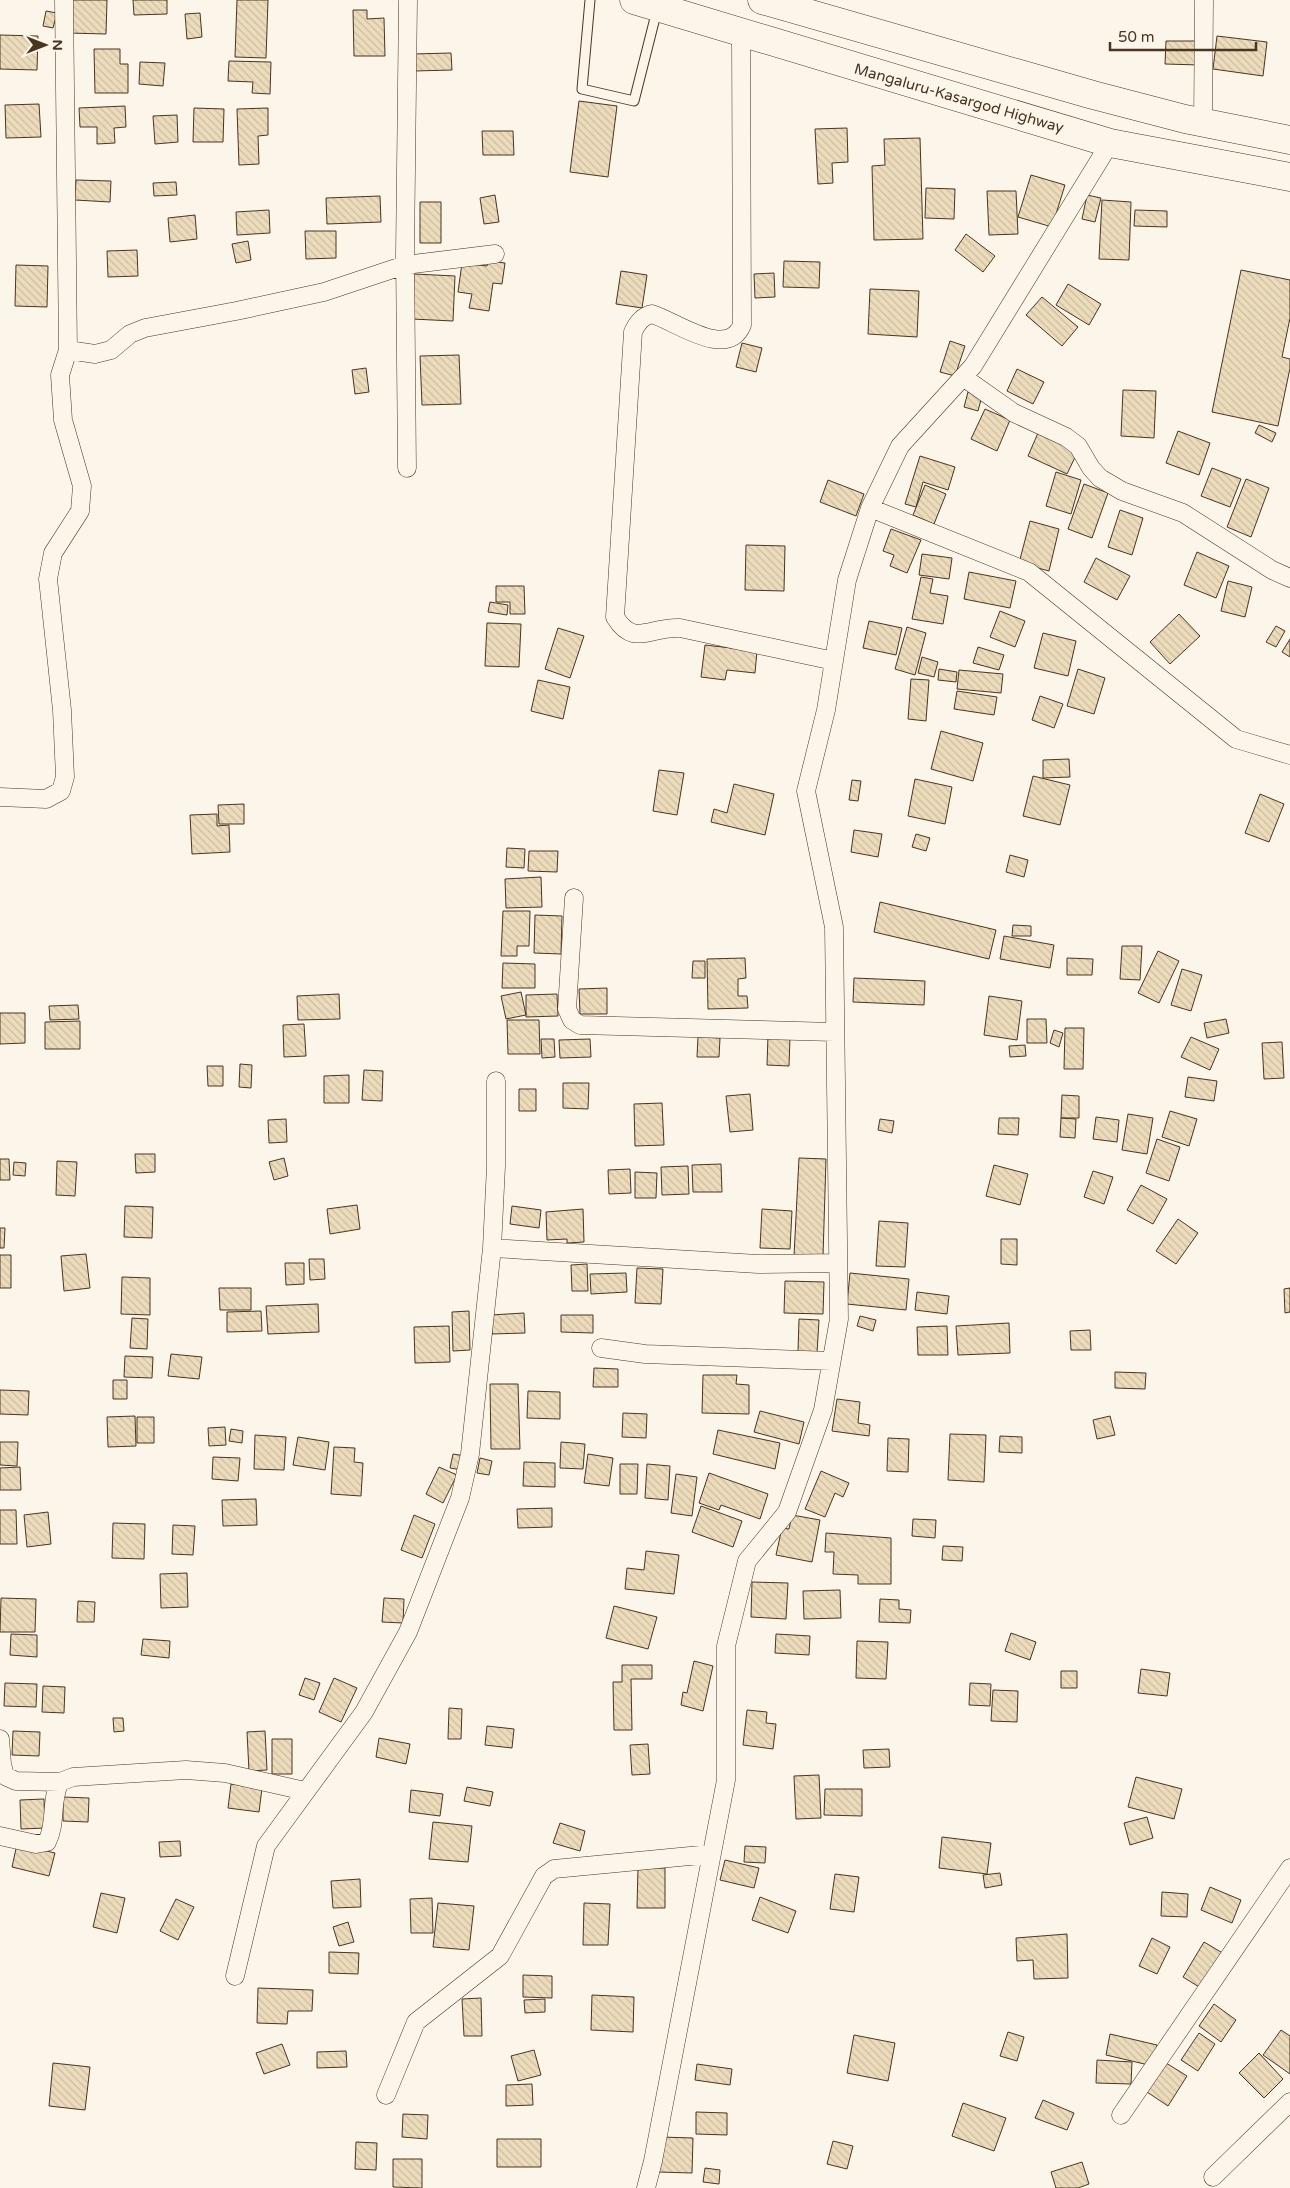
<svg xmlns="http://www.w3.org/2000/svg" width="1290" height="2188" font-family="'Varela Round',sans-serif">
  <style>
    .building { fill: url(#building-back-hatch); stroke: #4a3520 }
    .lines { fill: none; stroke-linecap: round; stroke-linejoin: round }
    .service-casing { stroke: #4a3520; stroke-width: 11 }
    .minor-casing { stroke: #4a3520; stroke-width: 19 }
    .trunk-casing { stroke: #4a3520; stroke-width: 29 }
    .service { stroke: #fbf6e9; stroke-width: 9 }
    .minor { stroke: #fbf6e9; stroke-width: 18 }
    .trunk { stroke: #fbf6e9; stroke-width: 28 }
    .labels { text-anchor: middle; stroke-width: 4; stroke-linejoin: round; paint-order: stroke }
    .street-label { font-size: 15px; fill: #4a3520; stroke: #fbf6e9 }
  </style>
  <defs>
    <pattern id="building-back-hatch" width="6" height="6" patternUnits="userSpaceOnUse" patternTransform="scale(1.25)"><rect width="6" height="6" fill="#ecdcbc"/><path d="M-1 5l2 2M0 0l6 6M5-1l2 2" fill="none" stroke="#ccbda1"/></pattern>
  </defs>
  <rect width="100%" height="100%" fill="#fbf6e9"/>
  <path class="building" d="M69 0H107L106 34 68 33Z
    M133 0H167V14L134 15Z
    M237 0H268L266 58 235 57Z
    M353 10H367V19L384 18 385 56H354Z
    M46 11 57 13 53 28 43 26Z
    M200 13 202 37 187 39 185 14Z
    M0 35 38 36 37 70 0 69Z
    M1217 36 1267 42 1263 76 1213 69Z
    M1166 41H1200V65L1165 64Z
    M94 49H120V64H128V93H95Z
    M451 53 452 70 414 71 413 54Z
    M229 61 271 62 270 94 252 93 253 82 228 81Z
    M140 62 165 63 163 86 139 84Z
    M579 101 617 106 608 177 570 172Z
    M39 104 41 137 6 138 5 105Z
    M125 106 126 127 114 128 115 143 97 144V127H80L79 108Z
    M194 108 224 109 223 142H193Z
    M268 108V135L258 136 259 164 239 165 237 109Z
    M177 115 178 142 155 144 153 116Z
    M847 128 848 162 832 163 833 183 818 184 815 129Z
    M482 131H513L514 155H483Z
    M920 138 923 239 874 240 872 166 885 165 884 139Z
    M1031 175 1065 185 1052 227 1018 217Z
    M76 180 111 181 110 202 75 200Z
    M176 182 177 195 154 196 153 183Z
    M926 188 955 189 954 219 925 218Z
    M987 191H1016L1018 234 989 235Z
    M495 195 499 222 484 224 480 198Z
    M1087 195 1101 198 1095 222 1082 219Z
    M380 196 381 222 327 224 326 198Z
    M1102 200 1131 202 1129 260 1099 259Z
    M420 202H441V243H420Z
    M269 210 270 233 237 235 236 212Z
    M1135 210 1167 211V227L1134 226Z
    M195 215 197 239 170 242 168 218Z
    M305 231H336V258L306 259Z
    M966 234 995 256 983 272 955 250Z
    M248 241 251 260 236 263 232 244Z
    M137 250 138 276 108 277 107 251Z
    M488 261 505 263 502 284 493 283 489 311 469 308 472 294 458 292 462 263 487 266Z
    M784 261 820 262 819 288 783 287Z
    M16 265 48 266 47 307 15 306Z
    M1241 270 1290 280V318L1282 357 1290 359V368L1278 426 1212 412Z
    M621 271 647 275 642 308 616 304Z
    M774 273 775 297 755 298 754 274Z
    M414 274 455 276 453 321 412 319Z
    M1068 284 1101 304 1089 325 1056 305Z
    M870 289 919 291 917 337 868 334Z
    M1042 297 1078 327 1062 346 1026 315Z
    M950 341 965 346 955 376 940 372Z
    M742 343 762 348 756 372 736 367Z
    M459 355 461 404 422 405 420 356Z
    M366 368 369 392 355 394 352 370Z
    M1017 369 1044 382 1033 404 1007 391Z
    M1123 390 1156 391 1154 438 1121 436Z
    M968 392 982 396 978 411 964 407Z
    M985 409 1010 420 997 451 971 439Z
    M1259 425 1276 433 1272 442 1255 433Z
    M1178 431 1210 443 1199 475 1166 463Z
    M1038 433 1078 451 1067 474 1028 456Z
    M920 456 955 467 948 490 923 482 916 507 905 504Z
    M1212 468 1241 479 1230 507 1201 496Z
    M1056 472 1081 480 1071 514 1046 506Z
    M1246 479 1269 488 1251 537 1227 527Z
    M828 480 864 494 856 516 820 502Z
    M1084 484 1108 493 1092 538 1068 529Z
    M925 485 946 494 934 524 913 515Z
    M1120 510 1143 518 1132 555 1108 547Z
    M1030 521 1059 529 1049 571 1019 563Z
    M891 529 921 540 907 573 890 566 894 555 883 551Z
    M746 545 785 546 784 591 745 590Z
    M1197 552 1229 566 1216 598 1184 585Z
    M922 554 952 558 949 579 919 575Z
    M1096 558 1130 576 1117 600 1084 582Z
    M969 572 1016 581 1010 608 964 599Z
    M921 577 933 579 930 593 948 596 943 624 912 619Z
    M1228 581 1252 587 1245 617 1221 611Z
    M496 586H524L525 614H510V602H496Z
    M490 602 508 605 507 615 488 612Z
    M1000 611 1025 621 1015 647 990 637Z
    M1179 614 1200 636 1170 664 1150 642Z
    M869 621 902 628 896 655 863 648Z
    M487 623 521 624 519 667 485 666Z
    M1276 626 1285 631 1276 647 1266 642Z
    M907 627 926 633 915 675 895 669Z
    M558 628 584 636 570 678 545 669Z
    M1043 633 1076 641 1068 676 1034 668Z
    M1290 639V657L1282 652Z
    M705 645 757 651 755 673 727 670 725 680 701 677Z
    M978 647 1004 655 999 670 973 663Z
    M922 657 938 662 934 677 918 673Z
    M939 669 957 672 956 682 938 680Z
    M1078 669 1105 678 1094 714 1067 706Z
    M959 670 1003 674 1001 693 957 689Z
    M911 679 929 680 926 721 908 719Z
    M538 680 570 687 563 719 531 711Z
    M957 691 997 697 994 715 954 709Z
    M1040 696 1063 704 1054 728 1032 720Z
    M941 731 983 743 973 781 931 769Z
    M1069 759 1070 777 1043 778V760Z
    M659 770 684 773 677 815 653 811Z
    M1033 776 1070 785 1060 825 1023 816Z
    M915 779 952 787 945 824 908 816Z
    M852 780 861 781 858 801 849 800Z
    M734 784 774 794 765 835 711 822 714 809 727 813Z
    M1260 794 1284 804 1269 842 1245 833Z
    M244 804V824H219L218 805Z
    M217 814V826L229 825 230 852 192 854 190 815Z
    M854 830 882 834 878 857 851 852Z
    M916 834 930 838 926 851 912 847Z
    M507 848 525 849 524 868 506 867Z
    M529 851H558L557 872 528 871Z
    M1010 855 1028 860 1024 877 1006 872Z
    M541 877 542 907 506 908 505 879Z
    M880 902 996 930 989 959 874 932Z
    M503 911H530L529 946H517V956H501Z
    M535 915 562 916 561 954 534 953Z
    M1013 925 1031 926V936H1012Z
    M1004 936 1054 945 1050 968 1000 959Z
    M1122 946H1142L1140 980 1120 979Z
    M1158 951 1179 961 1159 1003 1138 993Z
    M745 958 746 978 738 979V996H747L748 1008 708 1009 707 959Z
    M1067 958 1093 959 1092 975H1067Z
    M693 961H705V978H692Z
    M503 963 535 964V988H502Z
    M1182 969 1202 975 1191 1011 1171 1005Z
    M854 978 925 981 924 1005 853 1002Z
    M607 988V1014H580L579 989Z
    M521 992 526 1015 506 1019 501 996Z
    M339 994 340 1019 298 1020 297 996Z
    M557 994 558 1016 526 1017V995Z
    M989 996 1022 1001 1017 1040 984 1035Z
    M78 1005 79 1019 50 1020 49 1006Z
    M0 1013H25V1043L0 1044Z
    M1027 1019H1046L1047 1043H1027Z
    M1226 1019 1229 1033 1207 1038 1204 1023Z
    M507 1020H539L540 1054H508Z
    M80 1021V1049H45V1022Z
    M304 1024 306 1056 284 1057 283 1025Z
    M1065 1028H1084L1083 1069H1064Z
    M1054 1030 1063 1033 1059 1047 1050 1043Z
    M768 1036 790 1037 789 1066 767 1065Z
    M698 1037 720 1038 719 1057H697Z
    M1191 1037 1219 1049 1210 1070 1181 1057Z
    M541 1039H554L555 1057 542 1058Z
    M590 1039 591 1057 560 1058 559 1040Z
    M1282 1042 1284 1078 1264 1079 1262 1043Z
    M1025 1045 1026 1056 1010 1057 1009 1046Z
    M240 1064 252 1065 251 1088 239 1087Z
    M207 1066H223V1086H208Z
    M364 1070 383 1071 382 1101 362 1100Z
    M349 1075V1103H324V1076Z
    M1188 1077 1217 1081 1214 1101 1185 1097Z
    M563 1083H589L588 1109 563 1108Z
    M519 1089H536V1111H519Z
    M750 1094 753 1130 730 1132 726 1096Z
    M1062 1095 1079 1096V1118H1061Z
    M662 1103 664 1145 635 1146 634 1104Z
    M1170 1111 1197 1119 1189 1146 1162 1137Z
    M1128 1114 1153 1118 1147 1154 1122 1150Z
    M1096 1117 1119 1120 1117 1142 1093 1139Z
    M999 1118H1019L1018 1135 998 1134Z
    M1061 1118 1076 1119 1075 1138 1060 1137Z
    M286 1119 287 1142 269 1143 268 1120Z
    M880 1119 894 1121 892 1133 878 1130Z
    M1157 1139 1180 1147 1169 1181 1146 1173Z
    M135 1154H155V1172L136 1173Z
    M284 1158 288 1176 274 1180 269 1162Z
    M799 1158 826 1159 823 1256H794Z
    M0 1159H9L10 1180H0Z
    M57 1161 77 1162 75 1196 56 1195Z
    M14 1162 26 1163 25 1176 13 1175Z
    M721 1164 722 1192H693L692 1165Z
    M994 1165 1028 1174 1020 1205 986 1196Z
    M688 1166 689 1194 662 1195 661 1167Z
    M630 1169 631 1193 609 1194 608 1170Z
    M1093 1171 1113 1177 1104 1204 1084 1197Z
    M635 1172 657 1173 656 1198H635Z
    M1141 1185 1167 1199 1153 1224 1127 1210Z
    M357 1205 360 1229 330 1234 327 1209Z
    M125 1206 153 1207 152 1238 124 1237Z
    M512 1206 541 1210 539 1228 510 1224Z
    M583 1209 584 1242 567 1243V1239L547 1240 546 1212Z
    M762 1209 792 1211 790 1249 760 1248Z
    M1178 1219 1198 1233 1176 1264 1156 1251Z
    M879 1221 908 1223 905 1267 876 1266Z
    M0 1228H5L4 1248H0Z
    M1001 1239H1017V1265L1001 1264Z
    M86 1254 90 1288 64 1291 61 1256Z
    M0 1255H11V1288H0Z
    M309 1259H324L325 1279 310 1280Z
    M285 1263H304V1284L286 1285Z
    M587 1264 588 1291H572L571 1265Z
    M637 1268 663 1269 661 1304 635 1303Z
    M626 1273 627 1292 591 1294 590 1274Z
    M850 1273 909 1279 906 1310 847 1304Z
    M122 1277 150 1278V1315L121 1314Z
    M785 1281 824 1282 823 1314 784 1313Z
    M219 1288H251V1310H220Z
    M1290 1288V1312L1285 1313 1284 1289Z
    M917 1292 949 1296 947 1314 915 1310Z
    M318 1304 319 1332 268 1334 266 1306Z
    M261 1311 262 1331 227 1332V1312Z
    M469 1311 470 1350 453 1351 452 1312Z
    M524 1313 525 1333 492 1334 491 1315Z
    M561 1315H593V1333L561 1332Z
    M860 1316 876 1320 873 1331 857 1326Z
    M132 1318 148 1319 147 1349 130 1348Z
    M799 1319 819 1320 817 1353 798 1352Z
    M1009 1323 1010 1353 958 1355 956 1326Z
    M449 1326 450 1362 415 1363 414 1327Z
    M947 1326 948 1355H918L917 1327Z
    M1090 1330 1091 1350H1071L1070 1331Z
    M171 1354 202 1357 199 1379 168 1376Z
    M125 1356 153 1357 152 1378 124 1377Z
    M594 1368 618 1369V1387H593Z
    M1115 1372 1146 1373 1145 1389 1115 1388Z
    M703 1375H737L736 1384 749 1385V1414L702 1413Z
    M113 1380H127V1399H113Z
    M490 1384H518L520 1449H491Z
    M0 1390 29 1391 28 1415 0 1414Z
    M528 1391 560 1392V1419L527 1418Z
    M837 1399 860 1402 858 1423 870 1425 869 1436 832 1431Z
    M760 1411 804 1422 799 1444 754 1432Z
    M623 1413 647 1414 646 1438 622 1437Z
    M135 1416 136 1446 108 1447 107 1417Z
    M1110 1416 1115 1435 1097 1439 1093 1420Z
    M137 1417H154V1443H137Z
    M225 1427 226 1445 209 1446 208 1428Z
    M231 1429 243 1431 242 1443 229 1441Z
    M718 1430 780 1443 775 1469 713 1454Z
    M950 1434 986 1435 984 1482 948 1480Z
    M255 1435 286 1437 284 1470 254 1469Z
    M1000 1436 1022 1437V1453L999 1452Z
    M298 1437 329 1442 325 1470 293 1465Z
    M888 1438 909 1439 908 1472 887 1471Z
    M0 1442H18L17 1466 0 1465Z
    M561 1442 585 1444 583 1469 560 1468Z
    M334 1447 355 1448 354 1462 363 1463 361 1496 331 1494Z
    M453 1454 465 1456 462 1470 450 1468Z
    M588 1454 613 1458 609 1486 584 1483Z
    M213 1457 240 1458 238 1481 212 1479Z
    M480 1458 492 1461 489 1475 477 1473Z
    M524 1462 555 1463V1487L523 1486Z
    M620 1464H638L637 1494H620Z
    M647 1464 670 1466 668 1500 645 1498Z
    M20 1467 21 1490H0V1468Z
    M439 1467 457 1475 443 1503 426 1494Z
    M821 1471 849 1483 843 1497 835 1493 825 1517 805 1509Z
    M709 1473 768 1494 760 1519 721 1505 719 1510 699 1503Z
    M676 1474 697 1477 692 1516 671 1513Z
    M256 1499 257 1525 223 1526 222 1500Z
    M701 1506 742 1521 733 1547 692 1532Z
    M552 1508V1527L518 1528 517 1509Z
    M0 1510H16L17 1544H0Z
    M48 1512 51 1544 27 1547 24 1515Z
    M414 1515 435 1524 422 1558 401 1550Z
    M792 1515 820 1520 812 1562 776 1555 782 1528 789 1529Z
    M913 1519 936 1520 935 1538 912 1536Z
    M113 1523 145 1524 144 1559 112 1558Z
    M173 1525 195 1526 193 1555 172 1554Z
    M826 1533 891 1538V1584H858V1575L833 1574 834 1552H825Z
    M943 1546 963 1547 962 1561 942 1560Z
    M646 1551 679 1555 674 1594 625 1589 627 1568 644 1570Z
    M187 1573 188 1607 161 1608 160 1574Z
    M752 1582 788 1583 786 1619 751 1617Z
    M840 1590 841 1618 804 1619 803 1591Z
    M1 1598 36 1599 35 1632H0Z
    M384 1598 404 1599 403 1623 382 1622Z
    M880 1599 899 1600V1609L911 1610 910 1623 879 1622Z
    M78 1601 95 1602 94 1622H77Z
    M614 1606 657 1617 648 1649 606 1638Z
    M1011 1633 1036 1642 1030 1660 1005 1651Z
    M11 1634 37 1635V1657L10 1655Z
    M776 1634 810 1636 809 1655 775 1653Z
    M143 1639 170 1641 169 1658 141 1655Z
    M857 1641 888 1642 886 1679 856 1678Z
    M694 1661 713 1666 703 1711 681 1705 683 1692 687 1693Z
    M622 1665H652V1679H631L632 1730H614L613 1682H622Z
    M1141 1669 1170 1673 1167 1696 1138 1693Z
    M1061 1671H1077V1688H1061Z
    M305 1678 320 1683 314 1700 299 1695Z
    M334 1678 357 1688 341 1722 319 1712Z
    M5 1683 37 1684 36 1707 4 1706Z
    M970 1683 991 1684 990 1706 969 1705Z
    M43 1686 65 1687 64 1713 42 1712Z
    M993 1690 1018 1691 1017 1722 991 1721Z
    M449 1708 462 1709 461 1739H448Z
    M747 1710 767 1712 766 1723 776 1724 773 1749 743 1745Z
    M113 1718H123L124 1731 114 1732Z
    M487 1726 514 1729 512 1748 485 1745Z
    M13 1731 40 1732 39 1756 12 1755Z
    M265 1731 267 1770 249 1771 247 1732Z
    M379 1738 410 1744 406 1764 376 1757Z
    M272 1739H292V1774H272Z
    M648 1744 650 1774 632 1775 630 1745Z
    M889 1749 890 1767 864 1768 863 1750Z
    M819 1775 821 1818 796 1819 794 1776Z
    M1136 1777 1182 1789 1174 1819 1128 1807Z
    M231 1784 262 1788 259 1812 228 1808Z
    M467 1787 493 1792 490 1806 464 1801Z
    M825 1789H862V1816L824 1815Z
    M411 1790 443 1794 440 1816 409 1812Z
    M63 1797 89 1798 88 1822 63 1821Z
    M44 1799 45 1828 21 1829 20 1800Z
    M1147 1817 1153 1838 1130 1845 1124 1823Z
    M433 1822 472 1826 468 1862 429 1859Z
    M560 1823 585 1831 580 1851 553 1843Z
    M942 1837 991 1843 987 1874 939 1868Z
    M180 1841 181 1856 160 1857 159 1842Z
    M17 1844 55 1853 49 1876 12 1867Z
    M745 1846 766 1847 765 1863 744 1862Z
    M725 1860 759 1868 754 1888 720 1880Z
    M638 1868H665V1908H637Z
    M1000 1873 1002 1885 985 1888 983 1875Z
    M835 1874 859 1877 854 1912 830 1909Z
    M360 1879 361 1907 333 1908 331 1881Z
    M1210 1887 1241 1900 1232 1923 1201 1910Z
    M1162 1892 1188 1894 1187 1917 1161 1916Z
    M101 1893 125 1898 117 1933 93 1927Z
    M760 1897 796 1911 788 1933 752 1920Z
    M432 1898 433 1933H411L410 1899Z
    M176 1899 194 1907 178 1940 160 1931Z
    M438 1903 474 1906 469 1950 433 1947Z
    M584 1903 610 1904 608 1945H583Z
    M348 1922 354 1942 339 1946 333 1927Z
    M1067 1934 1068 1978 1034 1979 1033 1960 1017 1961 1016 1938Z
    M1152 1938 1170 1947 1157 1974 1139 1966Z
    M1204 1942 1226 1955 1204 1990 1183 1977Z
    M329 1952 359 1953 358 1974 329 1973Z
    M523 1975 552 1976V1998L523 1997Z
    M258 1988 313 1990 312 2011H288L287 2024 257 2023Z
    M592 1995 634 1997 633 2032 591 2030Z
    M481 1998 482 2036H464L462 1999Z
    M545 1999V2012L525 2013 524 2000Z
    M1214 2004 1236 2020 1221 2042 1199 2026Z
    M1281 2030 1290 2036V2074L1263 2055Z
    M1008 2032 1024 2037 1017 2061 1000 2056Z
    M1199 2033 1215 2044 1198 2071 1181 2060Z
    M1110 2034 1157 2045 1153 2066 1106 2055Z
    M854 2035 895 2043 888 2081 847 2073Z
    M282 2044 290 2065 264 2074 256 2053Z
    M534 2050 541 2075 518 2081 511 2056Z
    M346 2051 347 2067 317 2068V2052Z
    M1259 2053 1283 2079 1264 2098 1239 2073Z
    M1097 2060 1132 2062 1131 2084 1096 2083Z
    M53 2063 90 2067 85 2110 49 2106Z
    M1166 2063 1187 2076 1168 2106 1147 2092Z
    M697 2064 732 2069 730 2085 695 2080Z
    M532 2084 533 2105 506 2106V2085Z
    M1043 2100 1074 2113 1067 2130 1035 2118Z
    M963 2103 1006 2118 994 2151 952 2136Z
    M696 2112 727 2113V2135L696 2134Z
    M403 2114 428 2115 427 2139 402 2137Z
    M660 2137 693 2138 692 2173 658 2172Z
    M497 2139H541V2167H497Z
    M833 2141 853 2146 847 2169 827 2164Z
    M356 2142 377 2143 376 2170 355 2169Z
    M393 2159H422V2188L393 2187Z
    M1082 2162 1089 2184 1078 2188H1056L1051 2172Z
    M705 2168 720 2170 719 2184 703 2182Z"/>
  <g class="lines">
    <g class="service-casing">
      <path id="service" d="M590 0 582 89 634 101 657 10"/>
    </g>
    <g class="minor-casing">
      <path id="minor" d="M741 34 742 325C727 360 677 322 652 314 642 316 637 323 633 332L615 617C634 648 650 626 680 628L834 661
        M1203 122 1204 0
        M68 350 95 354 111 350 130 334 145 328 236 311 324 292 405 265 495 254
        M963 377 1014 413 1066 437 1078 446 1091 468 1100 478 1122 491 1183 513 1272 570 1290 578
        M407 468 405 254 408 0
        M870 508 1029 572 1236 739 1290 755
        M0 797 46 799 61 791 65 777 62 710 48 579 53 553 80 511 82 486 63 420 60 375 68 350 64 0
        M574 898 567 1009 572 1020 580 1025 834 1032
        M492 1248 758 1264 838 1263
        M601 1348 645 1354 831 1361
        M0 1739 2 1764 5 1776 16 1781 60 1782
        M0 1836 36 1844 47 1842C57 1823 50 1800 60 1782L73 1777 186 1770 225 1773 305 1791
        M235 1976 266 1846 364 1712 408 1632 460 1498 470 1454 492 1248 496 1166V1081
        M386 2095 416 2022 500 1956 544 1876 554 1869 711 1854
        M1121 2115 1290 1868
        M1213 2177 1290 2102
        M646 2188 653 2161 726 1780V1646L747 1561 787 1512 823 1410 839 1319 834 927 806 791 826 710 847 580 870 508 900 446 973 366 1110 143"/>
    </g>
    <g class="trunk-casing">
      <path id="trunk" d="M634 0 1110 143 1290 177
        M762 0 1093 95 1185 119 1290 140"/>
    </g>
    <use href="#service" class="service"/>
    <use href="#minor" class="minor"/>
    <use href="#trunk" class="trunk"/>
  </g>
  <g class="labels">
    <g class="street-label">
      <text transform="translate(959 98) rotate(16)" y="5">Mangaluru-Kasargod Highway</text>
    </g>
  </g>
  <g transform="translate(45 45) rotate(90)" stroke="#fbf6e9" stroke-width="4" paint-order="stroke">
  <path d="M0-4L9 19L0 12L-9 19Z" fill="#4a3520"/>
  <text y="-8" font-size="14" font-weight="bold" text-anchor="middle" fill="#4a3520">N</text>
  </g>
  <path d="M1110 42v8h146v-8" fill="none" stroke="#4a3520" stroke-width="2.5"/>
  <text x="1118" y="42" font-size="15" fill="#4a3520" stroke="#fbf6e9" stroke-width="4" paint-order="stroke">50 m</text>
</svg>
